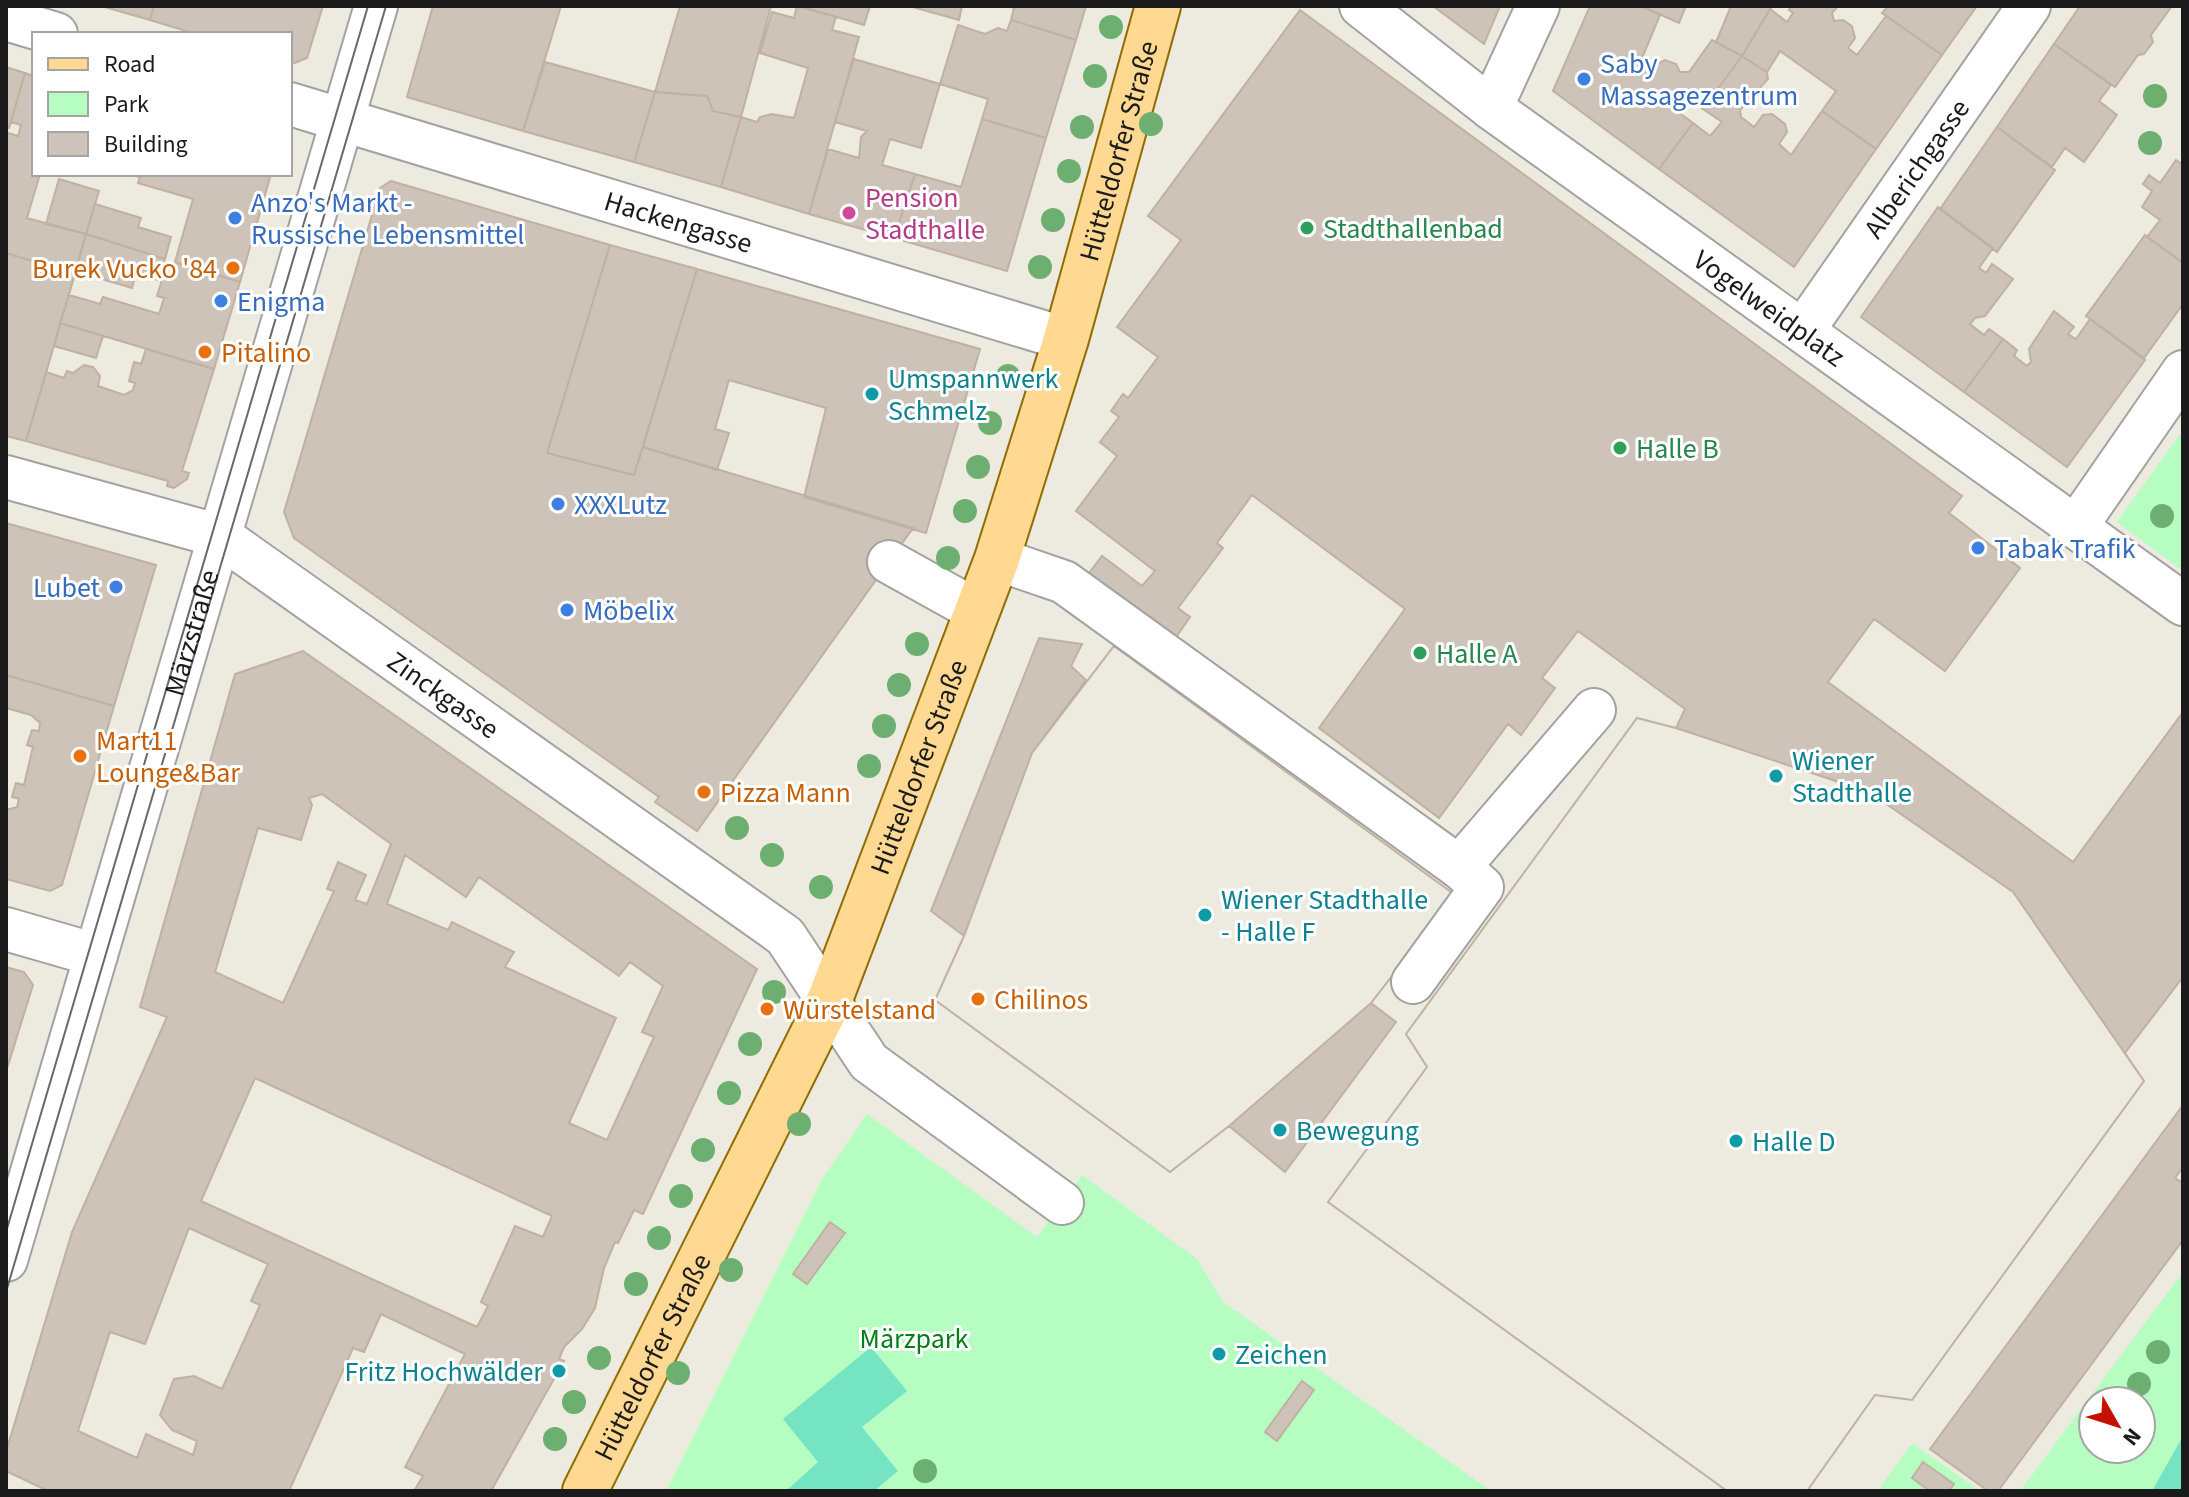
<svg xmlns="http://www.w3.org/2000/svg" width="2189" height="1497" font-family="'Source Sans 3',sans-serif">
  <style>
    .park { fill: #b6fdc1; fill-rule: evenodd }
    .pitch { fill: #75e4c2 }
    .building { fill: #cdc3b8; stroke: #c0b1a0; stroke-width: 2; fill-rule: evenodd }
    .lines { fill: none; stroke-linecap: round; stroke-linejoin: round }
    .minor-casing { stroke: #a2a2a2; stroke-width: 46 }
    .major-casing { stroke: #916d00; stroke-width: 48 }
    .minor { stroke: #fff; stroke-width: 42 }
    .major { stroke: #ffd992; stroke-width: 44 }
    .tram { stroke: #696969; stroke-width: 2 }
    .tree { fill: #6caf71 }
    .shop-dot { fill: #3f7fe0; stroke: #fff; stroke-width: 3 }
    .hotel-dot { fill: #d1479c; stroke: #fff; stroke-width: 3 }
    .leisure-dot { fill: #2e9e5b; stroke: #fff; stroke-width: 3 }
    .food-dot { fill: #e8710a; stroke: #fff; stroke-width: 3 }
    .culture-dot { fill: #0f9aa8; stroke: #fff; stroke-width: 3 }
    .labels { text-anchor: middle; stroke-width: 6; stroke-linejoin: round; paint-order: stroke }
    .shop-label { font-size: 28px; fill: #366cbe; stroke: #fff; text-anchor: start }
    .street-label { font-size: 28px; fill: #1b1b1b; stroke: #fff }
    .hotel-label { font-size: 28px; fill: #b23c85; stroke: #fff; text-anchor: start }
    .leisure-label { font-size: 28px; fill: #27864d; stroke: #fff; text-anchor: start }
    .food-label { font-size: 28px; fill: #c56008; stroke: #fff; text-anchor: start }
    .culture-label { font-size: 28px; fill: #0d838f; stroke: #fff; text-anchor: start }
    .park-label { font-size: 28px; fill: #037f17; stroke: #fff }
  </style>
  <rect width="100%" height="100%" fill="#edeadf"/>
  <path class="park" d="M2183 430V571L2117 522Z
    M867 1114 1037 1237 1082 1175 1197 1259 1223 1302 1491 1491H666L821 1181Z
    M2183 1272V1491H2020ZM2093 1401H2141V1449H2093Z
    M1912 1443 1980 1491 1879 1489Z"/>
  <path class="pitch" d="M871 1347 907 1391 862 1427 898 1471 874 1491H786L818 1462 783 1419Z
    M2183 1436V1491H2152Z"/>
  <path class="building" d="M101 6H154L150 20Z
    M154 6H323L307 58 295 63 290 62V34H196L150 20Z
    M433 6H561L523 131 407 97Z
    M680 6H771L741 117 713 111 707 96 655 92Z
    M797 6 836 17 832 30 859 37 809 214 721 187 741 117 757 122 760 117 772 114 794 118 808 68 760 53 772 12 794 18Z
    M799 6H870L864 25Z
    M909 6H962L959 20Z
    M1008 6H1086L1076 40 1011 20 1014 8Z
    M1433 6H1500L1484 44Z
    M1590 6H1641L1660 15 1640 63 1651 71 1655 65 1665 60 1676 64 1680 72H1689L1712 40 1742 56 1703 109 1685 95 1674 109 1693 123 1659 169 1553 91Z
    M1641 6H1686L1679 23Z
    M1731 6H1772L1742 56 1716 42Z
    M1791 6H1838L1832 13 1834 21 1843 20 1852 26 1855 38 1848 48 1857 55 1886 16 1942 55 1876 149 1822 111 1836 91 1780 51 1767 72 1742 56 1770 9 1787 22 1793 13 1789 10Z
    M1888 6H1977L1942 55 1882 13Z
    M2080 6H2172L2151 35 2153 42 2144 54 2138 55 2115 87 2054 44Z
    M1300 10 1962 496 1949 513 2020 568 1945 671 1874 619 1828 682 2073 862 2183 712V977L2125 1053 2144 1081 1912 1400 1875 1395 1807 1491H1727L1328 1202 1427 1067 1406 1034 1637 718 1676 728 1685 709 1578 631 1542 678 1555 688 1521 735 1508 724 1439 818 1319 728 1405 609 1252 495 1217 543 1223 548 1178 608 1190 617 1174 640 1086 577 1102 556 1142 586 1155 571 1076 511 1117 456 1100 442 1119 417 1111 411 1123 394 1128 398 1158 357 1117 327 1181 240 1148 216Z
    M1011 20 1076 40 1046 138 982 119 988 99 940 84 958 25 985 34 998 28 1007 31Z
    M2054 44 2111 85 2099 101 2117 115 2084 162 2065 148 2052 167 1997 127Z
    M1742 56 1767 72 1768 79 1740 110 1741 117 1754 127 1763 115 1772 114 1785 124 1787 132 1779 144 1791 155 1822 111 1876 149 1794 267 1659 169 1693 123 1710 136 1722 122 1703 109Z
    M854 59 940 84 921 148 890 139 882 165 915 174 894 238 809 214 828 149 859 158 861 137 867 131 835 122Z
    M545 62 655 92 634 162 523 131Z
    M6 67 25 73 9 128 6 127Z
    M25 73 34 76V174H40L27 218 86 234 75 274 6 253V139L8 133 18 136 21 125 11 122Z
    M655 92 707 96 713 111 741 117 721 187 634 162Z
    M982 119 1046 138 1007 271 894 238 915 174 961 187Z
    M1997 127 2055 170 1997 252 1940 209Z
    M2176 160 2183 165V263L2147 237 2160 220 2142 207 2152 191 2143 184 2149 175 2160 183Z
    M128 174H271L240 282 175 262 193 199 138 183 140 177Z
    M59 179 99 191 86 234 46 224Z
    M391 181 610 245 547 453 634 475 643 447 913 528 697 831 655 802 659 797 294 538 284 512 380 188Z
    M95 204 141 218 138 227 171 237 165 259 86 234Z
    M1938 207 1993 248 1979 268 1986 273 1992 264 2013 279 1985 316 1975 318 1970 324 1984 335 1989 329 2003 339 1964 392 1861 317Z
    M86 234 165 259 158 280 136 274 132 288 75 271Z
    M2145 235 2183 263V304L2144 358 2086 316Z
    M610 245 697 269 634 475 547 453Z
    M6 253 75 274 26 441 6 436Z
    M175 262 240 282 214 369 60 323 69 295 100 304 103 297 159 314 164 298 157 296 164 273 171 274Z
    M697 269 980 349 926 533 804 497 826 408 729 380 715 429 729 433 717 470 643 447Z
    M2054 311 2074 327 2068 334 2076 339 2090 319 2145 360 2067 467 1964 392 2003 339 2017 350 2014 356 2027 366 2031 362 2029 349Z
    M60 323 103 336 96 358 54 346Z
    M146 349 214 369 182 471 189 473 187 479 174 488 167 486 168 481 26 441 46 372 64 378 67 371 73 373 84 365 93 367 100 376 98 386 124 395 133 390 135 383 129 381 134 362 141 364Z
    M6 523 156 565 114 706 6 675Z
    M1039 638 1082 644 1071 666 1086 680 1032 753 964 936 931 911Z
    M1114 646 1455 895 1371 1003 1396 1022 1285 1172 1229 1126 1170 1172 935 1000 964 936 1032 753Z
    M1114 646 1455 895 1371 1003 1229 1126 1170 1172 935 1000 964 936 1032 753Z
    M303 651 757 969 643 1214 634 1210 618 1243 615 1242 604 1268 595 1308 582 1329 564 1347 559 1359 564 1361 491 1491H414L423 1476 405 1467 465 1354 381 1314 364 1352 353 1348 289 1491H48L6 1471V1452L72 1232 167 1017 140 1007 235 674ZM322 794 391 844 367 904 355 900 366 875 338 862 327 889 334 891 283 1003 215 972 258 828 301 840 312 805 309 798ZM405 855 466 897 479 877 619 976 630 962 663 986 642 1032 654 1037 607 1140 569 1123 616 1018 505 967 514 952 452 922 448 930 387 904ZM255 1078 552 1216 543 1237 515 1226 481 1302 488 1306 477 1327 201 1201ZM189 1228 268 1264 251 1301 260 1305 222 1389 194 1376 174 1379 160 1415 172 1430 197 1441 193 1455 146 1434 137 1458 78 1431 110 1332 145 1344Z
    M6 675 114 706 62 885 50 891 6 879V810L17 807 19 799 12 797 16 783 24 785 33 747 27 745 32 730 39 731 40 723 31 715 6 708Z
    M1637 718 1676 728 1869 792 2013 892 2144 1081 1912 1400 1875 1395 1807 1491H1727L1328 1202 1427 1067 1406 1034Z
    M6 967 24 972 33 985 6 1072Z
    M2183 1105V1167L2175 1178 2183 1183V1240L1998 1491H1988L1930 1449Z
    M830 1222 845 1233 807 1284 793 1274Z
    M1302 1381 1314 1390 1277 1441 1265 1432Z
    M1923 1462 1954 1484 1949 1491H1930L1912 1478Z"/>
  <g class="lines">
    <g class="minor-casing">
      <g id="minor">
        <path id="s1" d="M1361 6 1491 108 2183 604"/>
        <path d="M6 19 56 34"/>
        <path id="s2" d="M290 104 1066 339"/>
        <path d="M1491 108 1538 6"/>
        <path id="s3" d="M1804 329 2029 6"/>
        <path id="s4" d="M6 477 220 536 785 936 869 1062 1062 1203"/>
        <path d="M2077 525 2183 372"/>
        <path d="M997 559 1064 582 1459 867"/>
        <path d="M889 562 977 611"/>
        <path d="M6 929 96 955"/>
        <path d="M1413 982 1482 887 1459 867 1594 710"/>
        <path id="s5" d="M6 1260 376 6"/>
      </g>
    </g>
    <g class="major-casing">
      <g id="major">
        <path id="s6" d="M585 1491 830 999 997 559 1066 339 1158 6"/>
      </g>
    </g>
    <use href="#minor" class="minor"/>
    <use href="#major" class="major"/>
    <path class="tram" d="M6 1232 368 6
      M6 1292 386 6"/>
  </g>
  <g class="tree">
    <circle cx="1111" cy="27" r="12"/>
    <circle cx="1095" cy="76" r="12"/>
    <circle cx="2155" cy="96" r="12"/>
    <circle cx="1151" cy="124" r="12"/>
    <circle cx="1082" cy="127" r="12"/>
    <circle cx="2150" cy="143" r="12"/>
    <circle cx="1069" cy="171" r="12"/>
    <circle cx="1053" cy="220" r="12"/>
    <circle cx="1040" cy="267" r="12"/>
    <circle cx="1008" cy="376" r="12"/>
    <circle cx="990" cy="423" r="12"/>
    <circle cx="978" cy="467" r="12"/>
    <circle cx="965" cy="511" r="12"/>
    <circle cx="2162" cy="516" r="12"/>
    <circle cx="948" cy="558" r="12"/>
    <circle cx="917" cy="644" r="12"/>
    <circle cx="899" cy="685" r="12"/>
    <circle cx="884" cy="726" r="12"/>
    <circle cx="869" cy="766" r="12"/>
    <circle cx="737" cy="828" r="12"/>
    <circle cx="772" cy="855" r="12"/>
    <circle cx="821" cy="887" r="12"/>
    <circle cx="774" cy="992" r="12"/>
    <circle cx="750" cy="1044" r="12"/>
    <circle cx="729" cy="1093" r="12"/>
    <circle cx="799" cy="1124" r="12"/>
    <circle cx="703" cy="1150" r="12"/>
    <circle cx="681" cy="1196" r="12"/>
    <circle cx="659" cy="1238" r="12"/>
    <circle cx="731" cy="1270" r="12"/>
    <circle cx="636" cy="1284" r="12"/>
    <circle cx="2158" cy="1352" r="12"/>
    <circle cx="599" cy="1358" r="12"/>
    <circle cx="678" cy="1373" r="12"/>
    <circle cx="2139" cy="1384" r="12"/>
    <circle cx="574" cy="1402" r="12"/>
    <circle cx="555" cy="1439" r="12"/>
    <circle cx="925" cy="1471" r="12"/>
  </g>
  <g class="shop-dot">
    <circle cx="1584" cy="79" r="8"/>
    <circle cx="235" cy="218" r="8"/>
    <circle cx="221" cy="301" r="8"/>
    <circle cx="558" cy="504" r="8"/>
    <circle cx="1978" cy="548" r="8"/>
    <circle cx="116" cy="587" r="8"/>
    <circle cx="567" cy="610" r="8"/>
  </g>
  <circle class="hotel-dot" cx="849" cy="213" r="8"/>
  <g class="leisure-dot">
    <circle cx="1307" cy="228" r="8"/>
    <circle cx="1620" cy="448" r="8"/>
    <circle cx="1420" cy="653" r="8"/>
  </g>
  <g class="food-dot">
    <circle cx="233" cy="268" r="8"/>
    <circle cx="205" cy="352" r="8"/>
    <circle cx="80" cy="756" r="8"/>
    <circle cx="704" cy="792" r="8"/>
    <circle cx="978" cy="999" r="8"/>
    <circle cx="767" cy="1009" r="8"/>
  </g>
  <g class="culture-dot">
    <circle cx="872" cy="394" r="8"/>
    <circle cx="1776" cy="776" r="8"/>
    <circle cx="1205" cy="915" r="8"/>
    <circle cx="1280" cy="1130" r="8"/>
    <circle cx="1736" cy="1141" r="8"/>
    <circle cx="1219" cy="1354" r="8"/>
    <circle cx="559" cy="1371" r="8"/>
  </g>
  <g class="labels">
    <g class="shop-label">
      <text x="1600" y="73">Saby<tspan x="1600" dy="32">Massagezentrum</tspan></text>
      <text x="251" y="212">Anzo's Markt -<tspan x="251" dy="32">Russische Lebensmittel</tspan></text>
      <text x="237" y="311">Enigma</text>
      <text x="574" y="514">XXXLutz</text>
      <text x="1994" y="558">Tabak Trafik</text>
      <text x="100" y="597" text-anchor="end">Lubet</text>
      <text x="583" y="620">Möbelix</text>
    </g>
    <g class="street-label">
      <text dy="10" stroke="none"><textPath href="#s6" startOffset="1446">Hütteldorfer Straße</textPath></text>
      <text dy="10" stroke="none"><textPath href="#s3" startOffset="196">Alberichgasse</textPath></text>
      <text dy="10" stroke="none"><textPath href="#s2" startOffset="406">Hackengasse</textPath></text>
      <text dy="10" stroke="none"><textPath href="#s1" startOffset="508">Vogelweidplatz</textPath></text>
      <text dy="10" stroke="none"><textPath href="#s5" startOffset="654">Märzstraße</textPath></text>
      <text dy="10" stroke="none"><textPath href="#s4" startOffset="496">Zinckgasse</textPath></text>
      <text dy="10" stroke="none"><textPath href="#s6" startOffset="798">Hütteldorfer Straße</textPath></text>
      <text dy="10" stroke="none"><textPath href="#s6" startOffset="150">Hütteldorfer Straße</textPath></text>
    </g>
    <g class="hotel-label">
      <text x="865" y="207">Pension<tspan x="865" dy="32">Stadthalle</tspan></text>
    </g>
    <g class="leisure-label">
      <text x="1323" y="238">Stadthallenbad</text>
      <text x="1636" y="458">Halle B</text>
      <text x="1436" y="663">Halle A</text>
    </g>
    <g class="food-label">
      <text x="217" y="278" text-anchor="end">Burek Vucko '84</text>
      <text x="221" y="362">Pitalino</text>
      <text x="96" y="750">Mart11<tspan x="96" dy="32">Lounge&amp;Bar</tspan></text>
      <text x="720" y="802">Pizza Mann</text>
      <text x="994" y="1009">Chilinos</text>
      <text x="783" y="1019">Würstelstand</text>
    </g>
    <g class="culture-label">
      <text x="888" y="388">Umspannwerk<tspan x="888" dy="32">Schmelz</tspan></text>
      <text x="1792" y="770">Wiener<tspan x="1792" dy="32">Stadthalle</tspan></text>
      <text x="1221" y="909">Wiener Stadthalle<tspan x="1221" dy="32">- Halle F</tspan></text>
      <text x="1296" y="1140">Bewegung</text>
      <text x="1752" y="1151">Halle D</text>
      <text x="1235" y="1364">Zeichen</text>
      <text x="543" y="1381" text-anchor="end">Fritz Hochwälder</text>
    </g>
    <g class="park-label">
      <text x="914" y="1348">Märzpark</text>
    </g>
  </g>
  <rect width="2189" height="1497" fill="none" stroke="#1b1b1b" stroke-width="16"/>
  <rect x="32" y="32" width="260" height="144" fill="#ffffff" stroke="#a4a4a4" stroke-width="2"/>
  <rect x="48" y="58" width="40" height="12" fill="#ffd992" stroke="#a4a4a4" stroke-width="2"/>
  <text x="104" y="72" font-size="24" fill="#1b1b1b">Road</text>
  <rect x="48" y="92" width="40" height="24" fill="#b6fdc1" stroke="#a4a4a4" stroke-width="2"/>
  <text x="104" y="112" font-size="24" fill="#1b1b1b">Park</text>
  <rect x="48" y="132" width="40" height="24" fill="#cdc3b8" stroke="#a4a4a4" stroke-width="2"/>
  <text x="104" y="152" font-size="24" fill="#1b1b1b">Building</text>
  <g transform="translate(2117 1425) rotate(129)"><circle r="38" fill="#ffffff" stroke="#a4a4a4" stroke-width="2"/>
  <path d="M0-6L14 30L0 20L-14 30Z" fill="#c51000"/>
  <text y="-12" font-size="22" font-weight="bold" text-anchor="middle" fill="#1b1b1b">N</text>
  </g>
</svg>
